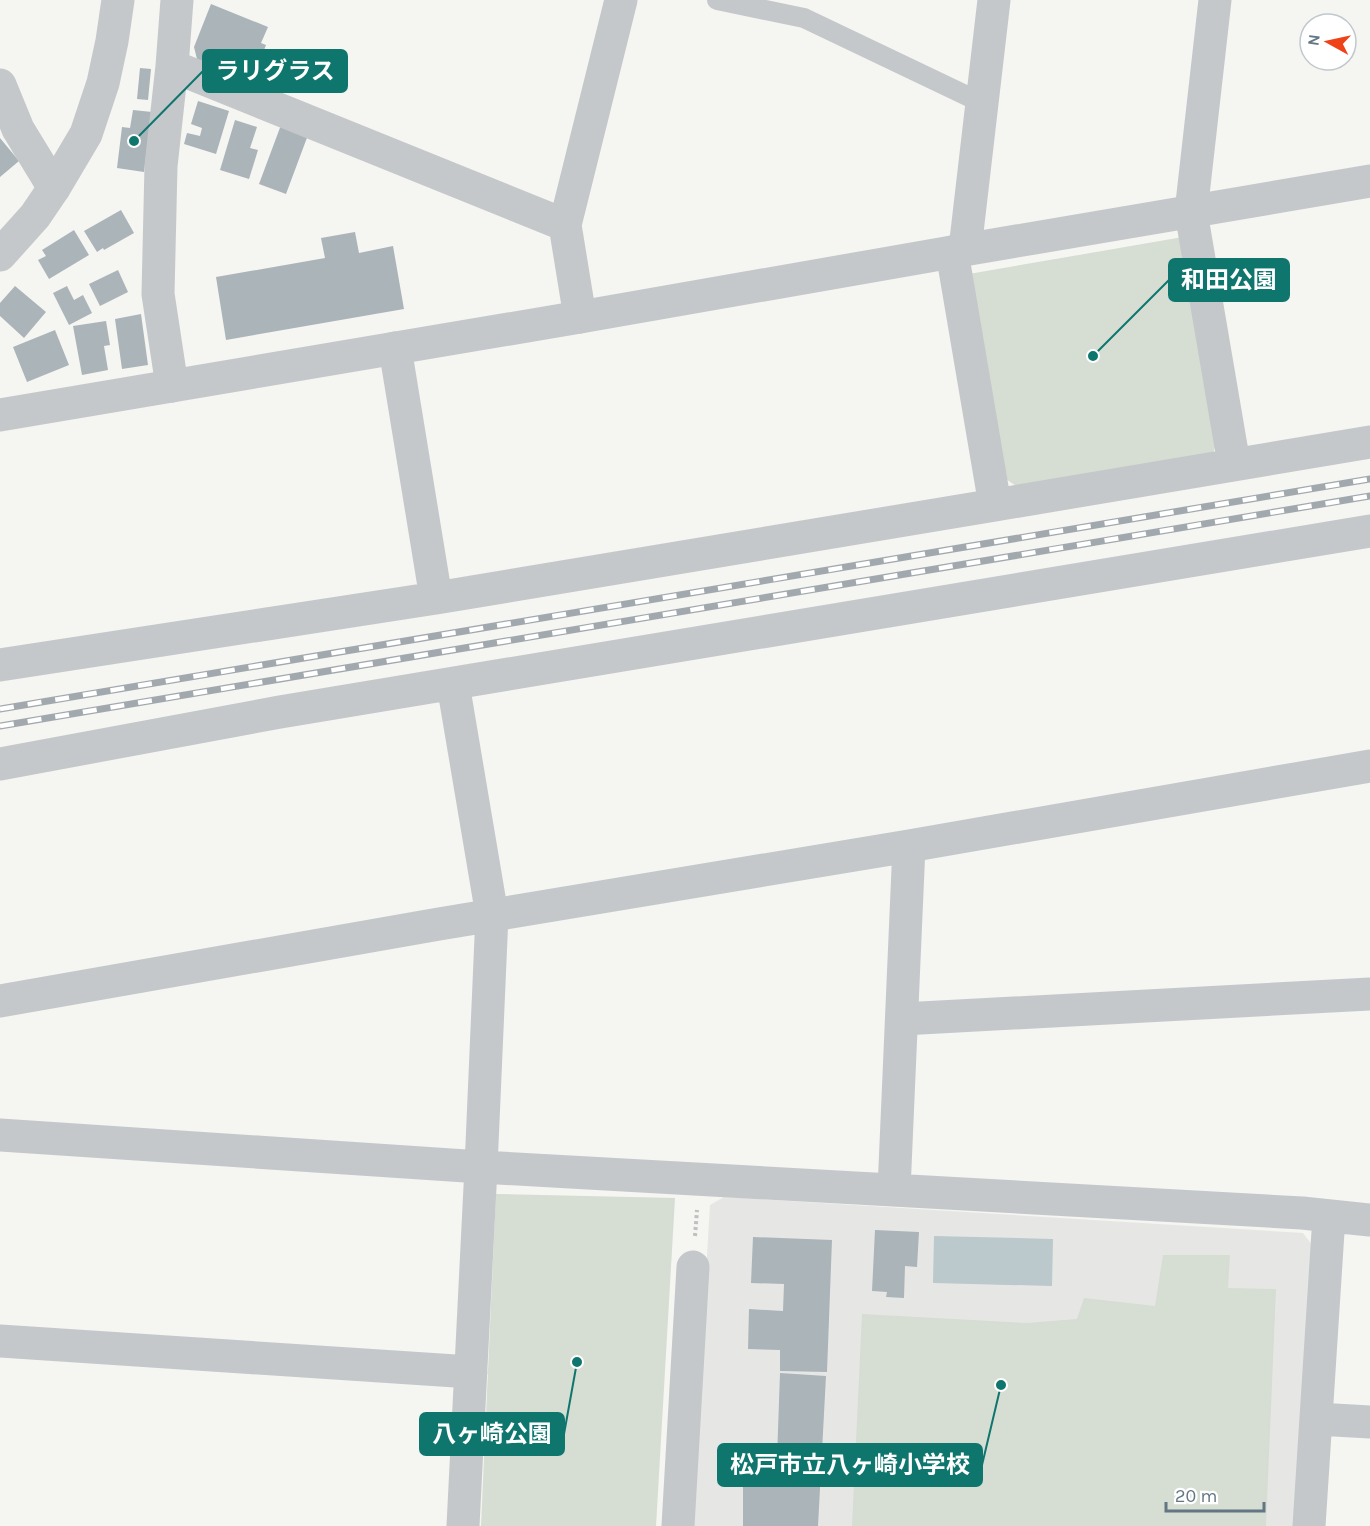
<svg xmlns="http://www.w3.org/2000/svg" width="1370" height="1526" font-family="Karla,'Noto Sans JP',sans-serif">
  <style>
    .built { fill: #e6e7e5 }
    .green { fill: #d6ddd2 }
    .water { fill: #bbc8cc }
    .building { fill: #abb4b9 }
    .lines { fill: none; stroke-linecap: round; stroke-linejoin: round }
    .path { stroke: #bec0c2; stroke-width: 4; stroke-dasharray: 3 3; stroke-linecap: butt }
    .service { stroke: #c4c8cb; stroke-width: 20 }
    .minor { stroke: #c4c8cb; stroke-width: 33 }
    .tertiary { stroke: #c4c8cb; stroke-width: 33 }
    .rail-casing { stroke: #a2a9ae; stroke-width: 7 }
    .rail { stroke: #fff; stroke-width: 4.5; stroke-dasharray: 14; stroke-linecap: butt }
    .leader { fill: none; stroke: #0f766e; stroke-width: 2 }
    .callout-dot { fill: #0f766e; stroke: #fff; stroke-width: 2 }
    .callout { fill: #0f766e; stroke: #0f766e; stroke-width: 2 }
    .callout-label { font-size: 24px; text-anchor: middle; font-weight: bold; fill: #fff }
  </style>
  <rect width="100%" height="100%" fill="#f5f5f1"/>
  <path class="built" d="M724 1197 1303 1233 1312 1245 1294 1526H691L710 1205Z"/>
  <path class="green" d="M1183 237 1218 439 1212 456 1019 488 1000 475 969 274Z
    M496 1194 675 1198 656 1526H481Z
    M1163 1255H1230L1228 1288 1276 1289 1266 1526H852L862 1314 1027 1323 1077 1319 1084 1298 1155 1306Z"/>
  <path class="water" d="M934 1236 1053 1239 1052 1286 933 1283Z"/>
  <path class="building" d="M211 4 268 27 261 43 266 45 252 81 197 59 194 47Z
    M140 68 151 69 148 100 137 99Z
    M198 101 229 111 216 154 184 144 187 133 200 136 202 128 191 124Z
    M133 110 152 112 144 172 117 168 122 127 130 128Z
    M235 120 257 127 250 148 258 150 249 179 220 170Z
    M281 125 308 135 286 194 259 184Z
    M0 138 19 161 0 177Z
    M121 210 134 233 104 250 103 248 97 252 84 231Z
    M74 230 89 255 49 279 38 260 46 256 42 250Z
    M355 232 359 253 393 246 404 309 226 340 216 277 325 258 321 238Z
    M118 270 128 292 100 306 89 284Z
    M15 286 46 312 24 338 0 316V303Z
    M67 286 74 300 83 295 92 313 69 325 53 293Z
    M141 314 148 365 122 369 115 319Z
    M106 321 110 345 104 346 108 370 82 375 73 326Z
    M55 330 69 365 27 382 13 347Z
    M875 1230 919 1232 917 1267 905 1266 904 1298 886 1297 887 1292 872 1291Z
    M753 1237 832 1240 827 1372 780 1371V1350L748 1349 749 1309 783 1311 784 1284 751 1283Z
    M780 1373 826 1376 818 1526H743V1456L777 1458Z"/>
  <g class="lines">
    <path class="path" d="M695 1236 697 1210"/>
    <path class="service" d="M717 0 804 18 982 103"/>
    <path class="minor" d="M1215 0 1191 212 1234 464
      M172 66 565 225 580 317
      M0 85 18 129 54 188
      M565 225 621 0
      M965 249 994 0
      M952 252 995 505
      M172 386 158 294 161 166 172 66 177 0
      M436 598 995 505 1370 442
      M0 665 436 598 395 348
      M0 764 280 712 1370 531
      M0 1001 439 924 909 846 1370 766
      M902 1019 1370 994
      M0 1135 481 1167 492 915 453 684
      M894 1190 909 846
      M0 1341 471 1372
      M1317 1419 1370 1422
      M463 1526 481 1167 1302 1213 1370 1220
      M678 1526 693 1267
      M1309 1526 1329 1216"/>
    <path class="tertiary" d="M0 255 35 216 54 188 86 134 103 83 112 41 118 0
      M0 415 580 317 952 252 1370 181"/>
    <g class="rail-casing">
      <path id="rail" d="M0 709 1370 479
        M0 726 1370 496"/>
    </g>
    <use href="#rail" class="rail"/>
  </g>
  <path class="leader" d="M134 141L203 71M1093 356L1169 280M577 1362L564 1434M1001 1385L982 1465"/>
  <g class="callout-dot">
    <circle cx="134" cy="141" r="6"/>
    <circle cx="1093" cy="356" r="6"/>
    <circle cx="577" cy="1362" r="6"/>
    <circle cx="1001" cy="1385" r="6"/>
  </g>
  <g class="callout">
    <rect x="203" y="50" width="144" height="42" rx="6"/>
    <rect x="1169" y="259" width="120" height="42" rx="6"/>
    <rect x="420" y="1413" width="144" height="42" rx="6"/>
    <rect x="718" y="1444" width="264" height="42" rx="6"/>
  </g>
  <g class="callout-label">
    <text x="275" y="79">ラリグラス</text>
    <text x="1229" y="288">和田公園</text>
    <text x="492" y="1442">八ヶ崎公園</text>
    <text x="850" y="1473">松戸市立八ヶ崎小学校</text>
  </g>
  <g transform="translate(1328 42) rotate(278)"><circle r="28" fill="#ffffff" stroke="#c0c8ce" stroke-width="1.5"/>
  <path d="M0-4.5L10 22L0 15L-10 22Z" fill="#ef4218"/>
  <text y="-9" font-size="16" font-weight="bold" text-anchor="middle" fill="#627684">N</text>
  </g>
  <path d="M1166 1502v9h98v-9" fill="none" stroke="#627684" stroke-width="3"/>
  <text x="1175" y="1502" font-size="18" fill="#627684" stroke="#ffffff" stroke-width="4.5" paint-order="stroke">20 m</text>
</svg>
